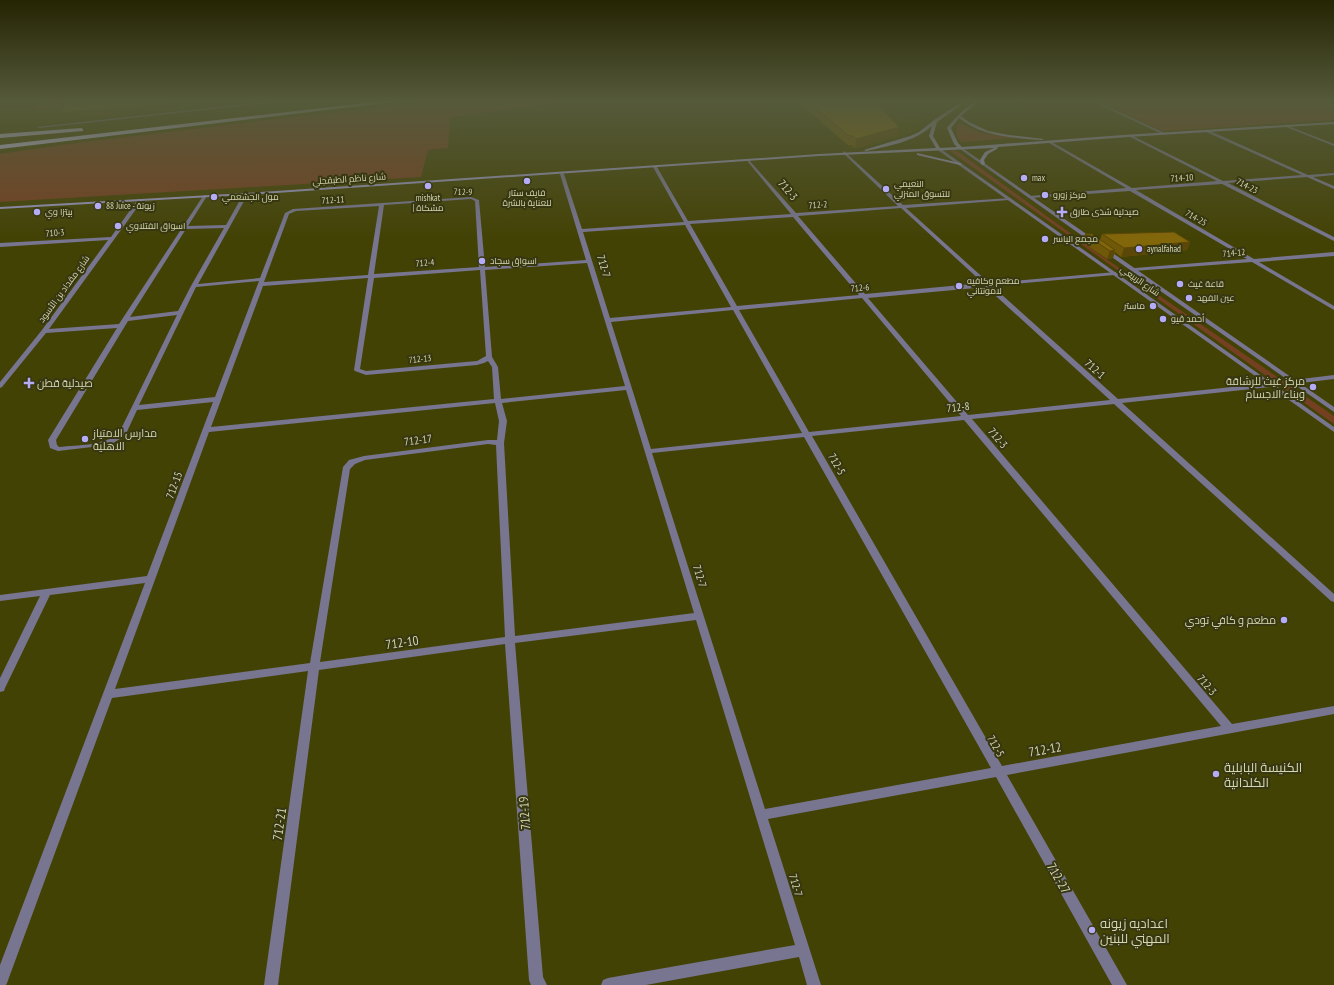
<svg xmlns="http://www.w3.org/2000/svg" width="1334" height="985" font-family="'PT Sans Narrow',Cairo,sans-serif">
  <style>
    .built { fill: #494800 }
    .green { fill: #744021 }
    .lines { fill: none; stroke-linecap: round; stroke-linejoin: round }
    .minor { fill: #787591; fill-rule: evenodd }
    .tertiary { fill: #787591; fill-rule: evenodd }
    .secondary { fill: #9793bf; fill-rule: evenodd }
    .motorway { fill: #c5bff6; fill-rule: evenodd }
    .wall { fill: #705809 }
    .shaded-wall { fill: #5b4707 }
    .building { fill: #82660a; stroke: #5b4707 }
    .poi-dot { fill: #b5acf8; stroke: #373711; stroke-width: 1.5 }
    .labels { text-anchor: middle; stroke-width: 4; stroke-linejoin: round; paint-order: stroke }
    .far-poi-label { font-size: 9px; fill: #d5d6b3; stroke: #373711; text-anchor: start }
    .far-street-label { font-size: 9px; fill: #d5d6b3; stroke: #373711 }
    .street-label { font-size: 11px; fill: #d5d6b3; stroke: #373711 }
    .poi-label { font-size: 11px; fill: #d5d6b3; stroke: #373711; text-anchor: end }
    .near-street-label { font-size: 13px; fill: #d5d6b3; stroke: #373711 }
    .near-poi-label { font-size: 13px; fill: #d5d6b3; stroke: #373711; text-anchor: start }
  </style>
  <rect width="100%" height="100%" fill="#434205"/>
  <path class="built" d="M0 101H263L0 128Z
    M797 101H863L882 115 922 119 924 121 917 129 903 136 867 147 851 149Z"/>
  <path class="green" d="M41 101H64L61 109 34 111 35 107H40Z
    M429 101H577L450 117 448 148 428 150 421 177 0 202V154L76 143Z
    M1096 101H1334V120L1163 131Z
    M959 123 981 133 1014 138 961 142C956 136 954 130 959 123Z
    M952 150 957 151 1099 254 1334 416V424L950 151Z"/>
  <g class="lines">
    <path class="minor" d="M272 101H288L39 128 37 127Z
      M1091 101H1096L1167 134 1164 135Z
      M1286 125 1334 144V146L1286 127Z
      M1206 130H1208L1308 175 1334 173V175L1313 177 1334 186V189L1307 177 1228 183 1334 237V241L1222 184 1136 190 1254 259 1334 252V256L1259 262 1334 306V310L1252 262 1133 271 1132 270 1135 268 1247 259 1130 191 1030 198 1028 197 1030 196 1126 188 1049 143 1050 141 1132 188 1217 181 1130 137 1131 135 1223 181 1302 175 1206 132Z
      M844 151 903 205 1011 198V199L1009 200 906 208 989 283 1116 272V274L1114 275 992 286 1118 399 1270 383 1273 385 1270 387 1122 403 1334 594V602L1331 601 1114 404 972 419 1232 724 1334 706V714L1007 775 1127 985H1112L996 777 768 819 821 985H807L799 957 646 985H601L603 980 608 978 795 945 696 620 515 643 543 977 547 985H531L529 980 505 644 319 670 278 985H264L308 671 112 698 7 983 6 985H0V965L145 583 50 595 5 688 4 691 0 692V678L40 596 0 601V595L147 576 213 402 137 410 125 436 113 443 92 447 58 451 50 448 48 440 117 328 46 333 2 387 0 388V382L42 330 108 240 0 247V243L111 237 138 199H142V201L49 329 119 324 203 196 205 195 207 196 188 226 226 225 244 193 248 194 198 284 260 278 285 213 293 209 471 197 479 200 485 267 586 260 560 174 562 173 564 174 582 229 684 222 653 167 655 166 657 167 688 221 791 214 748 162V160H749L796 213 898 206 843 153ZM471 199 475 201 479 267 374 274 384 205ZM379 206 368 275 264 282 289 214 296 211ZM901 208 983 283 865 294 798 216ZM793 217 859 295 737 306 690 224ZM685 225 731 307 610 318 583 232ZM224 228 191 286 178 311 130 317 186 229ZM587 263 625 386 501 399 498 367 492 357 485 270ZM480 270 486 356 477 361 366 371 360 369 374 278ZM368 278 354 370 355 371 366 375 477 365 484 363 488 361 492 367 494 399 211 427 263 286ZM259 281 215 397 139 405 196 287ZM986 287 1110 400 968 415 868 298ZM862 298 961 416 809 432 739 310ZM733 310 802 433 651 449 611 322ZM177 315 119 433C103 446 79 445 59 447L57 445 56 440 128 321ZM626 390 694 613 515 636 504 443 507 421 502 403ZM495 403 499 421 497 440H488L364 456 349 460 343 467 310 663 115 689 209 432ZM964 420 1221 726 1002 766 812 436ZM804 437 991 768 765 809 652 453ZM488 444 496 445 505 637 320 662 350 469 355 464 365 460Z
      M1334 375V379L1293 384 1290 382 1293 380Z"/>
    <path class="tertiary" d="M961 147 1095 240V242H1091L960 149Z
      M939 149H941L1334 427V432L939 151Z
      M1103 249H1107L1334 407V412L1103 251Z"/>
    <path class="secondary" d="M963 101H967L937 122 933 136 940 148 957 147 954 144 947 128C954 120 969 101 979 101L961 116 969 122 988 131 1009 135 1044 139 1042 140C1013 138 983 137 959 118L951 128 958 143 962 147 1123 135 1334 122V124L1128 137 998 147 997 149 988 154 984 160 985 164 983 165 981 164 980 160 985 152 994 148 819 156 246 195 0 209V207L246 193 819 154 936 148 929 136 932 126C914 142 888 146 866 151L864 150 910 136 919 132 934 120Z
      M917 153 960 163 962 164 960 165 917 155Z"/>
    <path class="motorway" d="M382 101H402L0 149V145Z
      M81 128 83 129V131L0 138V134Z"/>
  </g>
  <path class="wall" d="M797 101H875L898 136 855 148 852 145H848Z
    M1085 234 1100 240 1102 234 1190 242 1187 250 1121 257 1115 252 1113 258 1107 259 1082 242Z"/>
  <path class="shaded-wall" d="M18 101H30L28 107 0 110V103Z
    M164 101H167L166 110 65 119 62 113Z
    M214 101H243V103L215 106Z
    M899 127 898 136 855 148 856 139Z
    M1190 242 1187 250 1121 257 1124 248Z
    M1115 250 1113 258 1107 259 1110 251Z"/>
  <path class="building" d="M0 101H18L0 103Z
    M65 101H164V104L62 113Z
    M808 101H875L899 127 856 139 853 136H849Z
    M1174 232 1190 242 1124 248 1102 234Z
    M1085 234H1092L1115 250 1110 251Z"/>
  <linearGradient id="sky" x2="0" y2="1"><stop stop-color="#252403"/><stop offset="0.42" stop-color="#555a3b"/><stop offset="1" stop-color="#555a3b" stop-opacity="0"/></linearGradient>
  <rect width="1334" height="239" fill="url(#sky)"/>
  <g class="poi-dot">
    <circle cx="1024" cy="178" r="4"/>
    <circle cx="527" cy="181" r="4"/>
    <circle cx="428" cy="186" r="4"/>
    <circle cx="886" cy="189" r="4"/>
    <circle cx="1045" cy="195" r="4"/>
    <circle cx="214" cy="197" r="4"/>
    <circle cx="98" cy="206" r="4"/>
    <circle cx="37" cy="212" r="4"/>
    <path d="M1060 206h4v4h4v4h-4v4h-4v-4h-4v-4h4z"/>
    <circle cx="118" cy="226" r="4"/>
    <circle cx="1045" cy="239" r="4"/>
    <circle cx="1139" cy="249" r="4"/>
    <circle cx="482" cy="261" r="4"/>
    <circle cx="1180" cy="284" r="4"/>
    <circle cx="959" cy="286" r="4"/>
    <circle cx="1189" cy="298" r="4"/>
    <circle cx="1153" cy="306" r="4"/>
    <circle cx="1163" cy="319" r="4"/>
    <path d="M27 377h4v4h4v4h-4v4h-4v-4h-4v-4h4z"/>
    <circle cx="1313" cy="387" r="4"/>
    <circle cx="85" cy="439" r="4"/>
    <circle cx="1284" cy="620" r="4"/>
    <circle cx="1216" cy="774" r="4"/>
    <circle cx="1092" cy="930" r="4"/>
  </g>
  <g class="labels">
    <g class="far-poi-label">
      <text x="1032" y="181">max</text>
      <text x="894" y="187">النعيمي<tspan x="894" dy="10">للتسوق المنزلي</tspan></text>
      <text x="527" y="196" text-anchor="middle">فايف ستار<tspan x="527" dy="10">للعناية بالشرة</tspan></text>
      <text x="1053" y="198">مركز زورو</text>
      <text x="222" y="200">مول الجشعمي</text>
      <text x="428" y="201" text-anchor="middle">mishkat<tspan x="428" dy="10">| مشكاة</tspan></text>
      <text x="106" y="209">88 Juice - زيونة</text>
      <text x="45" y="215">بيتزا وي</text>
      <text x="1070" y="215">صيدلية شذى طارق</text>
      <text x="126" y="229">اسواق الفتلاوي</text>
      <text x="1053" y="242">مجمع الياسر</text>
      <text x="1147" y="252">aynalfahad</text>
      <text x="490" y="264">اسواق سجاد</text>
      <text x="967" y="284">مطعم وكافيه<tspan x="967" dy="10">لامونتاني</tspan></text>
      <text x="1188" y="287">قاعة غيث</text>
      <text x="1197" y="301">عين الفهد</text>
      <text x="1145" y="309" text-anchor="end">ماستر</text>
      <text x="1171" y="322">أحمد ڤيو</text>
    </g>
    <g class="far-street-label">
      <text transform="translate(1182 178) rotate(-4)" y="3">714-10</text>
      <text transform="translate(349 179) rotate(-4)" y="3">شارع ناظم الطبقجلي</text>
      <text transform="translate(1247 186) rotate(27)" y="3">714-23</text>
      <text transform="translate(463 192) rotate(1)" y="3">712-9</text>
      <text transform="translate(333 200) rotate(-4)" y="3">712-11</text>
      <text transform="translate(818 205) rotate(-4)" y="3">712-2</text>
      <text transform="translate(1196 218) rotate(30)" y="3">714-25</text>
      <text transform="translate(55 233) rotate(-4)" y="3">710-3</text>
      <text transform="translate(1234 253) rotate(-5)" y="3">714-12</text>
      <text transform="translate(425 263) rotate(-4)" y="3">712-4</text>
      <text transform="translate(1140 281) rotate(35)" y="3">شارع الربيعي</text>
      <text transform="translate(860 288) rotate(-5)" y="3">712-6</text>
      <text transform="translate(64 289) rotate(-54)" y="3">شارع مقداد بن الأسود</text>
      <text transform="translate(420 359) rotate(-6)" y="3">712-13</text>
    </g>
    <g class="street-label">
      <text transform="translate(788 190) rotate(50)" y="4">712-3</text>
      <text transform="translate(604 266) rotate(73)" y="4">712-7</text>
      <text transform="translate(1095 369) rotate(42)" y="4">712-1</text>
      <text transform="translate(958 407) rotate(-6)" y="4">712-8</text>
      <text transform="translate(998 438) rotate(50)" y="4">712-3</text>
      <text transform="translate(418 440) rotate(-7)" y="4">712-17</text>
      <text transform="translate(837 464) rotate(60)" y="4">712-5</text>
      <text transform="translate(174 485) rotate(-70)" y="4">712-15</text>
      <text transform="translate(700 576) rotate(73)" y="4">712-7</text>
      <text transform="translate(1207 685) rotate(50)" y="4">712-3</text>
      <text transform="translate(996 746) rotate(60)" y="4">712-5</text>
      <text transform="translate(796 885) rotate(73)" y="4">712-7</text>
    </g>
    <g class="poi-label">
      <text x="1305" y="385">مركز غيث للرشاقة<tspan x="1305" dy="13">وبناء الاجسام</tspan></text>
      <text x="37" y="387" text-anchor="start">صيدلية قطن</text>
      <text x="93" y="437" text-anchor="start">مدارس الامتياز<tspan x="93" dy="13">الاهلية</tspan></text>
      <text x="1276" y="624">مطعم و كافي تودي</text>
    </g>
    <g class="near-street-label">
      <text transform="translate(402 642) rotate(-8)" y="5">712-10</text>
      <text transform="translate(1045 749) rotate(-10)" y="5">712-12</text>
      <text transform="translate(524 813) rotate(-94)" y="5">712-19</text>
      <text transform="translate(279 824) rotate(-82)" y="5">712-21</text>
      <text transform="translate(1059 878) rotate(60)" y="5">712-27</text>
    </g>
    <g class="near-poi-label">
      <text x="1224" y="772">الكنيسة البابلية<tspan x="1224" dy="15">الكلدانية</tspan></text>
      <text x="1100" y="928">اعداديه زيونه<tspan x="1100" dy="15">المهني للبنين</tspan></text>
    </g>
  </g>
</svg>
